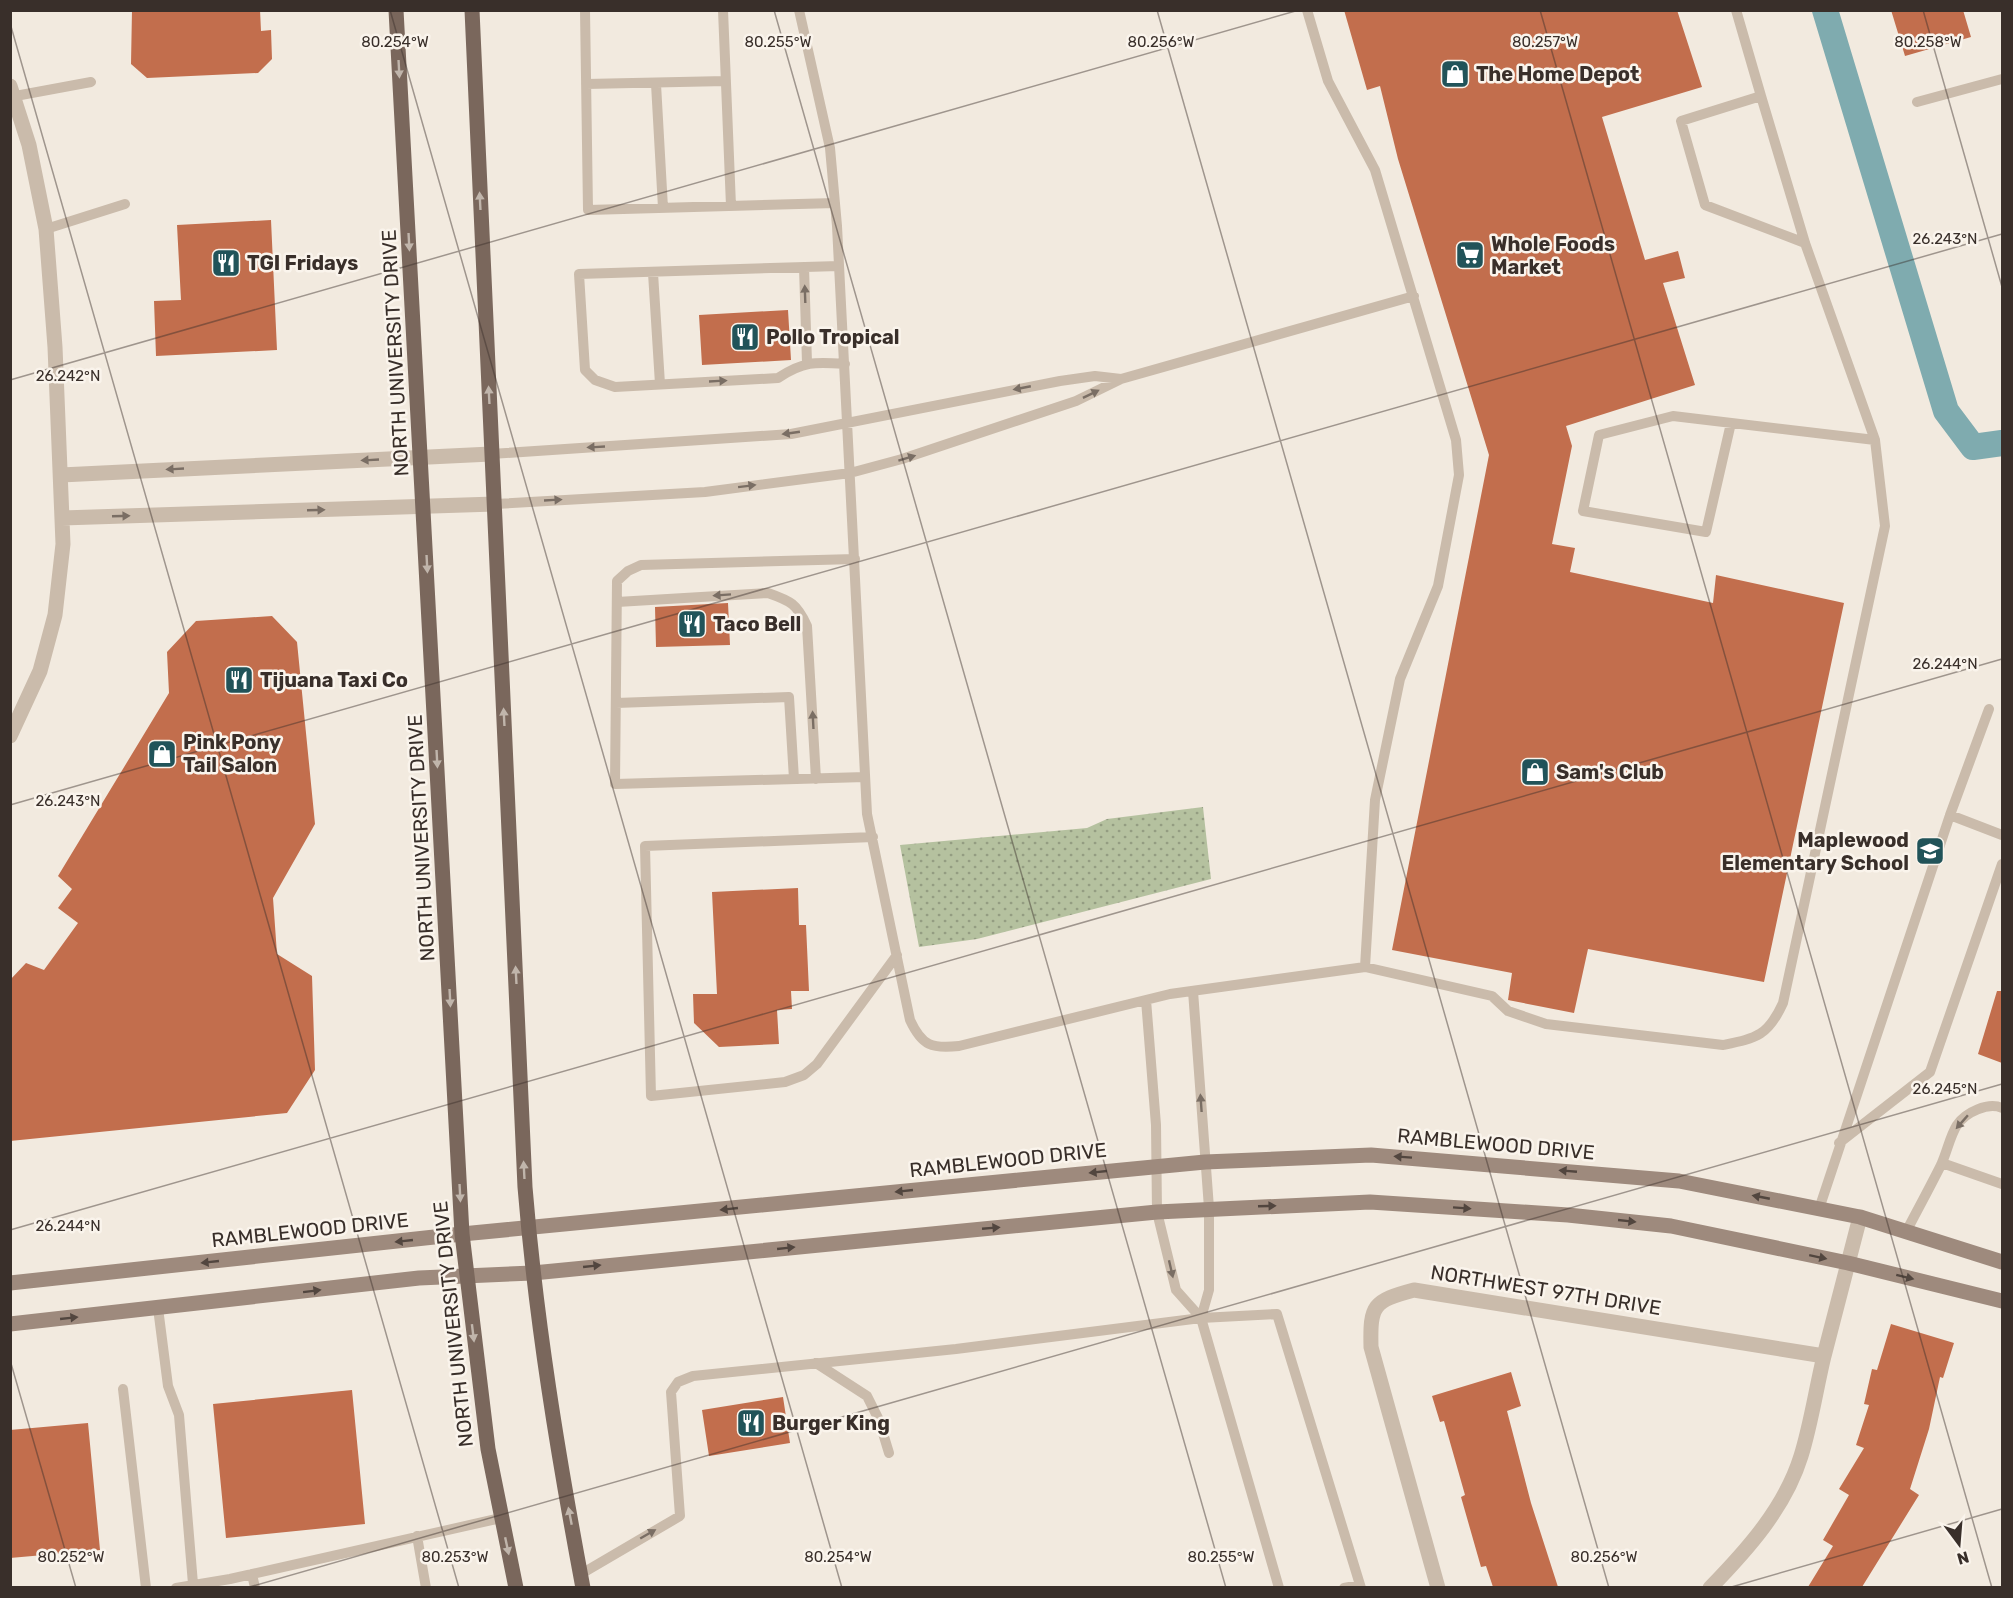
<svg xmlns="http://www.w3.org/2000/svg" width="2013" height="1598" font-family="Rubik,sans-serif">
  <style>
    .grass { fill: url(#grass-dots) }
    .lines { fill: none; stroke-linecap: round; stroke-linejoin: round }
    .canal { stroke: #7fabaf; stroke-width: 26 }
    .building { fill: #c26e4d }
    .lane { stroke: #cabbab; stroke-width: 10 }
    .street { stroke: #cabbab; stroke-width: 15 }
    .secondary { stroke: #9e8a7d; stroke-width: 15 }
    .primary { stroke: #7a675c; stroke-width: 15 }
    .oneway { fill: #c0b5ab }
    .oneway2 { fill: #7a6e64 }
    .oneway3 { fill: #52463f }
    .ticks { fill: none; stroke: #392f2a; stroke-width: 1.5; stroke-opacity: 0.45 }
    .labels { text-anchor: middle; stroke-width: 5; stroke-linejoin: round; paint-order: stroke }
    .poi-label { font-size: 20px; font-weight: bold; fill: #392f2a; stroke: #faf4ec; text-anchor: start }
    .street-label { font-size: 20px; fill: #392f2a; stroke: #faf4ec }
    .ticks-label { font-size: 15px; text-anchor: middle; fill: #392f2a; stroke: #faf4ec; stroke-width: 5; stroke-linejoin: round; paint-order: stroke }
  </style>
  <defs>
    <pattern id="grass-dots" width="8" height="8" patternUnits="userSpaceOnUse" patternTransform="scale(1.5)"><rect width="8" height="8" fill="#b5c19f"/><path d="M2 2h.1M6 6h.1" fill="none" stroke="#949d82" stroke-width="1.8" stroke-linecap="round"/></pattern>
  </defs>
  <rect width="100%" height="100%" fill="#f2eadf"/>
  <path class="grass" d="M1203 807 1211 879 977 939 919 947 900 845 1087 828 1107 819Z"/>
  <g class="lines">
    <path class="canal" d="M1825 10 1946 411 1973 447 2002 443"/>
  </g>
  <path class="building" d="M132 10H260L261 31 271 30 272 59 258 73 147 78 131 64Z
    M1344 10H1677L1702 87 1602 117 1645 260 1678 251 1685 278 1663 283 1695 385 1566 426 1572 446 1552 544 1575 548 1570 572 1713 603 1716 575 1844 603 1764 982 1588 949 1574 1013 1508 1000 1512 973 1392 950 1489 455 1398 159 1380 86 1367 90Z
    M1891 10H1963L1971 37 1905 56Z
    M271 220 277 350 156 356 154 301 181 300 177 225Z
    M788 310 791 360 702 365 699 315Z
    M728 603 730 645 656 647 655 607Z
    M272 616 297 642 315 824 273 898 277 954 312 976 315 1070 287 1113 10 1141V980L26 963 44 970 78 923 58 908 72 889 58 876 169 693 167 652 196 621Z
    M798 888 799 925H806L809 991H791L792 1009 777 1010 779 1044 719 1047 694 1023 693 994H717L712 892Z
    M1997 991H2002V1063L1978 1054Z
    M1891 1324 1954 1343 1943 1378 1940 1377 1929 1429 1910 1489 1919 1495 1862 1587H1808L1833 1546 1823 1540 1849 1495 1839 1489 1864 1448 1856 1445 1869 1405 1864 1404 1872 1369 1877 1370Z
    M1511 1372 1521 1406 1507 1411 1531 1503 1558 1587H1493L1486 1566 1481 1567 1461 1497 1465 1495 1444 1421 1440 1422 1432 1396Z
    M352 1390 365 1524 226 1538 213 1404Z
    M783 1397 790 1443 709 1456 702 1410Z
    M88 1423 100 1550 10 1558V1430Z"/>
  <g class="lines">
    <path class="lane" d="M585 10 588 210 835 203
      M723 10 731 206
      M799 10 830 148 837 226 867 814 910 1020C922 1046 932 1049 959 1046L1170 994 1365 967 1375 800 1400 679 1438 586 1459 475 1456 440 1375 170 1328 81 1307 10
      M1736 10 1761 96
      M586 84 726 81
      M656 84 663 208
      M10 97 91 82
      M1917 102 2002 79
      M46 229 125 204
      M1805 243 1705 205 1681 121 1761 96 1805 243 1875 440
      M839 266 579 274 585 370 595 380 615 387 778 378C804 361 815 362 845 364
      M804 267 807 363
      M653 273 660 384
      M491 454 791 434 1060 381 1095 376 1121 379
      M495 504 705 492 850 473 902 459 1076 401 1121 379 1414 296
      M855 559 641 565 628 571 617 581 615 784 865 777
      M617 602 768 593C791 601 797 604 807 626L816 779
      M616 703 789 697 794 779
      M1950 815 1989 709
      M873 837 645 846 651 1096 785 1082 804 1075 817 1064 897 955
      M1365 967 1492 996 1508 1011 1546 1024 1723 1045C1757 1038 1768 1036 1783 1003L1885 526 1875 440 1673 416 1599 435 1583 511 1706 532 1731 423
      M1193 991 1209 1208V1290L1201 1318
      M1146 1000 1156 1125 1157 1212 1176 1290 1201 1318 1279 1588
      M1839 1143 1930 1072 2002 864
      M1942 1163 2002 1184
      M1819 1209 1950 815 2002 835
      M1906 1232C1918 1209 1930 1187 1941 1165 1947 1152 1950 1136 1957 1125 1966 1112 1988 1102 2002 1108
      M158 1308 168 1386 179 1415 193 1584
      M816 1363 867 1396 879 1420 889 1453
      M123 1389 146 1588
      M417 1536 426 1588
      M252 1574 255 1588
      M581 1574 680 1516 671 1392 678 1382 693 1376 956 1349 1201 1318 1277 1314 1361 1588
      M176 1588 230 1579 501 1518
      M1344 1588 1360 1585"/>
    <path class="street" d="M10 86 29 145 46 229 55 347 63 544 55 615 40 671 10 736
      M61 475 491 454
      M62 518 495 504
      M1824 1356 1860 1217
      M1438 1588 1371 1347C1370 1305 1373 1301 1414 1290L1824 1356C1816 1389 1811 1424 1801 1456 1785 1508 1747 1550 1710 1588"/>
    <path class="secondary" d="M10 1283 462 1234 1205 1162 1371 1155 1679 1181 1860 1217 2002 1262
      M10 1324 419 1278 533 1273 1157 1212 1370 1202 1568 1215 1671 1226 1848 1263 2002 1301"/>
    <path class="primary" d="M396 10 462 1234 488 1449 516 1588
      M472 10 525 1187C536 1322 558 1455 583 1588"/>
  </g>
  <defs><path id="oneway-solid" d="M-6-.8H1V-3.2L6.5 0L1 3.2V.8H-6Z" transform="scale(1.5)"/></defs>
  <g class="oneway">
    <use href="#oneway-solid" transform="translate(399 69) rotate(87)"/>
    <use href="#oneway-solid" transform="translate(480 201) rotate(-93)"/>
    <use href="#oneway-solid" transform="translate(409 242) rotate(87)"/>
    <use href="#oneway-solid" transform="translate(489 395) rotate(-93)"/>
    <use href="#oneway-solid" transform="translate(427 564) rotate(87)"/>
    <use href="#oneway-solid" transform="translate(504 717) rotate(-93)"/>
    <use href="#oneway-solid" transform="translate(437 759) rotate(87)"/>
    <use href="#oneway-solid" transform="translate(516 975) rotate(-93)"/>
    <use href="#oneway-solid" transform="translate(450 998) rotate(87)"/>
    <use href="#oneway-solid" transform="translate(524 1170) rotate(-93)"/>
    <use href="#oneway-solid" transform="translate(460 1193) rotate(87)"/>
    <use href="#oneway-solid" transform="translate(473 1333) rotate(83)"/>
    <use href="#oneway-solid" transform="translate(570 1516) rotate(-101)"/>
    <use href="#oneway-solid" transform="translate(507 1546) rotate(78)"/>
  </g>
  <g class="oneway2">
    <use href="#oneway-solid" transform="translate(805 294) rotate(-92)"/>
    <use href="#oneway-solid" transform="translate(718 381) rotate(-3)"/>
    <use href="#oneway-solid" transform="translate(1022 388) rotate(169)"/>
    <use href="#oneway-solid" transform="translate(1091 394) rotate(-26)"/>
    <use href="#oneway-solid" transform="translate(791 433) rotate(172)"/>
    <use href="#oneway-solid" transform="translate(596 447) rotate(177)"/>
    <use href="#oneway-solid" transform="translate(907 458) rotate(-17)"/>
    <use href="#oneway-solid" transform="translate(370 460) rotate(177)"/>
    <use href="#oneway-solid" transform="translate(175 469) rotate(177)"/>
    <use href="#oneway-solid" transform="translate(747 486) rotate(-7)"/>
    <use href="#oneway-solid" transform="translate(553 500) rotate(-3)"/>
    <use href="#oneway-solid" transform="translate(316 510) rotate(-2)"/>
    <use href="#oneway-solid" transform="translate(121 516) rotate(-2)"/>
    <use href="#oneway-solid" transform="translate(722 595) rotate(176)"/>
    <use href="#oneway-solid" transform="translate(813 720) rotate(-93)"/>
    <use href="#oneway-solid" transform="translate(1201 1103) rotate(-94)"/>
    <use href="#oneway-solid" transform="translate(1962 1122) rotate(131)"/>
    <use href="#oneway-solid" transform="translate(1171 1269) rotate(77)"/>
    <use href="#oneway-solid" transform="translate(648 1534) rotate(-30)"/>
  </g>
  <g class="oneway3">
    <use href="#oneway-solid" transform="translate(1403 1157) rotate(-176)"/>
    <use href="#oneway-solid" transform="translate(1568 1171) rotate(-175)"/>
    <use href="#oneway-solid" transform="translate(1098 1172) rotate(174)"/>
    <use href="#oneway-solid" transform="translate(904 1191) rotate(174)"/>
    <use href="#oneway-solid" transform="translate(1761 1197) rotate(-169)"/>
    <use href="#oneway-solid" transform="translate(1267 1206) rotate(-2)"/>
    <use href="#oneway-solid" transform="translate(1462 1208) rotate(4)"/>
    <use href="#oneway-solid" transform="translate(729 1209) rotate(174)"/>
    <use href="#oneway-solid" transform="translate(1627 1221) rotate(6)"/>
    <use href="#oneway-solid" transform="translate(991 1228) rotate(-5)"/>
    <use href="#oneway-solid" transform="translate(404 1241) rotate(174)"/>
    <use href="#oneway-solid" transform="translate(786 1248) rotate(-6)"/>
    <use href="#oneway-solid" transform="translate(1818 1257) rotate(12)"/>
    <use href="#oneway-solid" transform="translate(210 1262) rotate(174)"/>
    <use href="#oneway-solid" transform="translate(592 1266) rotate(-6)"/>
    <use href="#oneway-solid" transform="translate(1905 1277) rotate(14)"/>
    <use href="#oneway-solid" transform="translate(312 1291) rotate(-7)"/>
    <use href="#oneway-solid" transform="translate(69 1318) rotate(-6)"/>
  </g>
  <path class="ticks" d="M390 10 842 1588M774 10 1226 1588M1157 10 1609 1588M1540 10 1992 1588M1923 10 2002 287M10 23 459 1588M10 380 1299 10M10 805 2002 234M10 1230 2002 659M10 1360 76 1588M246 1588 2002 1084M1728 1588 2002 1509"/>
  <defs>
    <g id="shop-square" transform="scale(1.5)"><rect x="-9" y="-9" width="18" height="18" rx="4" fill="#215359" stroke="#faf4ec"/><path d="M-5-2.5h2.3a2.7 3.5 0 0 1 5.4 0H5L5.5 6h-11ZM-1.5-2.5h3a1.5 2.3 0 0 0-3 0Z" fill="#fff"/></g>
    <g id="supermarket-square" transform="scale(1.5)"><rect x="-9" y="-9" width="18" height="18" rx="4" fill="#215359" stroke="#faf4ec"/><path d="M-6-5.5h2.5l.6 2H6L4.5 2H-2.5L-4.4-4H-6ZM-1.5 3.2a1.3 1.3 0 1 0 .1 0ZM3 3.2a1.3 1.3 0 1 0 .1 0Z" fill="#fff"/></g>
    <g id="restaurant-square" transform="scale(1.5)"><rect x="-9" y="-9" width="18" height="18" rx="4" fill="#215359" stroke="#faf4ec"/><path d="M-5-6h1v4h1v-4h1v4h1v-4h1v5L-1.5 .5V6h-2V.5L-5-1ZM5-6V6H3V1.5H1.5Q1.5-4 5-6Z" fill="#fff"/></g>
    <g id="school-square" transform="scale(1.5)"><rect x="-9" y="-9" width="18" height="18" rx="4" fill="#215359" stroke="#faf4ec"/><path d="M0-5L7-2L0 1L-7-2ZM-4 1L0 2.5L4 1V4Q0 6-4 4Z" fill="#fff"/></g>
  </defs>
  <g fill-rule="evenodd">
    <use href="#shop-square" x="1455" y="74"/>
    <use href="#supermarket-square" x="1470" y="255"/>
    <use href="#restaurant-square" x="226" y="263"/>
    <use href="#restaurant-square" x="745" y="337"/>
    <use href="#restaurant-square" x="692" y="624"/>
    <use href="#restaurant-square" x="239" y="680"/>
    <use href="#shop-square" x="162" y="754"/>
    <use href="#shop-square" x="1535" y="772"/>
    <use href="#school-square" x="1930" y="851"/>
    <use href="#restaurant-square" x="751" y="1423"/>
  </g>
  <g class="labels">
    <g class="poi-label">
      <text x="1476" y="81">The Home Depot</text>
      <text x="1491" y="251">Whole Foods<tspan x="1491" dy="23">Market</tspan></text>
      <text x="247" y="270">TGI Fridays</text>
      <text x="766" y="344">Pollo Tropical</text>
      <text x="713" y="631">Taco Bell</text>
      <text x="260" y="687">Tijuana Taxi Co</text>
      <text x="183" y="749">Pink Pony<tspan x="183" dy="23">Tail Salon</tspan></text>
      <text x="1556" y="779">Sam's Club</text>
      <text x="1909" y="847" text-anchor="end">Maplewood<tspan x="1909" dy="23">Elementary School</tspan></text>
      <text x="772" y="1430">Burger King</text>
    </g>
    <g class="street-label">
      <text transform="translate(395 353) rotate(-93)" y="7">NORTH UNIVERSITY DRIVE</text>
      <text transform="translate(421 838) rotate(-93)" y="7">NORTH UNIVERSITY DRIVE</text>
      <text transform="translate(1496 1144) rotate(5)" y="7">RAMBLEWOOD DRIVE</text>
      <text transform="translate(1008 1160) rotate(-6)" y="7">RAMBLEWOOD DRIVE</text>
      <text transform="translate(310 1230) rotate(-6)" y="7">RAMBLEWOOD DRIVE</text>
      <text transform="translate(1546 1290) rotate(9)" y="7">NORTHWEST 97TH DRIVE</text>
      <text transform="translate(453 1324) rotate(-96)" y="7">NORTH UNIVERSITY DRIVE</text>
    </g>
  </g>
  <g class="ticks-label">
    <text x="395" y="47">80.254°W</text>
    <text x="778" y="47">80.255°W</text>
    <text x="1161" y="47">80.256°W</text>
    <text x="1545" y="47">80.257°W</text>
    <text x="1928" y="47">80.258°W</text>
    <text x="1945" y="244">26.243°N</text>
    <text x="68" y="381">26.242°N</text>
    <text x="1945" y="669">26.244°N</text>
    <text x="68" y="806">26.243°N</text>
    <text x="1945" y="1094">26.245°N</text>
    <text x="68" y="1231">26.244°N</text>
    <text x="71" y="1562">80.252°W</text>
    <text x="455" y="1562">80.253°W</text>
    <text x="838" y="1562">80.254°W</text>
    <text x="1221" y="1562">80.255°W</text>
    <text x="1604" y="1562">80.256°W</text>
  </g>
  <rect width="2013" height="1598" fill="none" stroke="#392f2a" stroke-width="24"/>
  <g transform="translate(1959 1544) rotate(164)" stroke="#faf4ec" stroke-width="4.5" paint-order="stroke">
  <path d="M0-4.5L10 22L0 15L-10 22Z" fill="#392f2a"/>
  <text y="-9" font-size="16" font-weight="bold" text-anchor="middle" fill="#392f2a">N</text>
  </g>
</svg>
